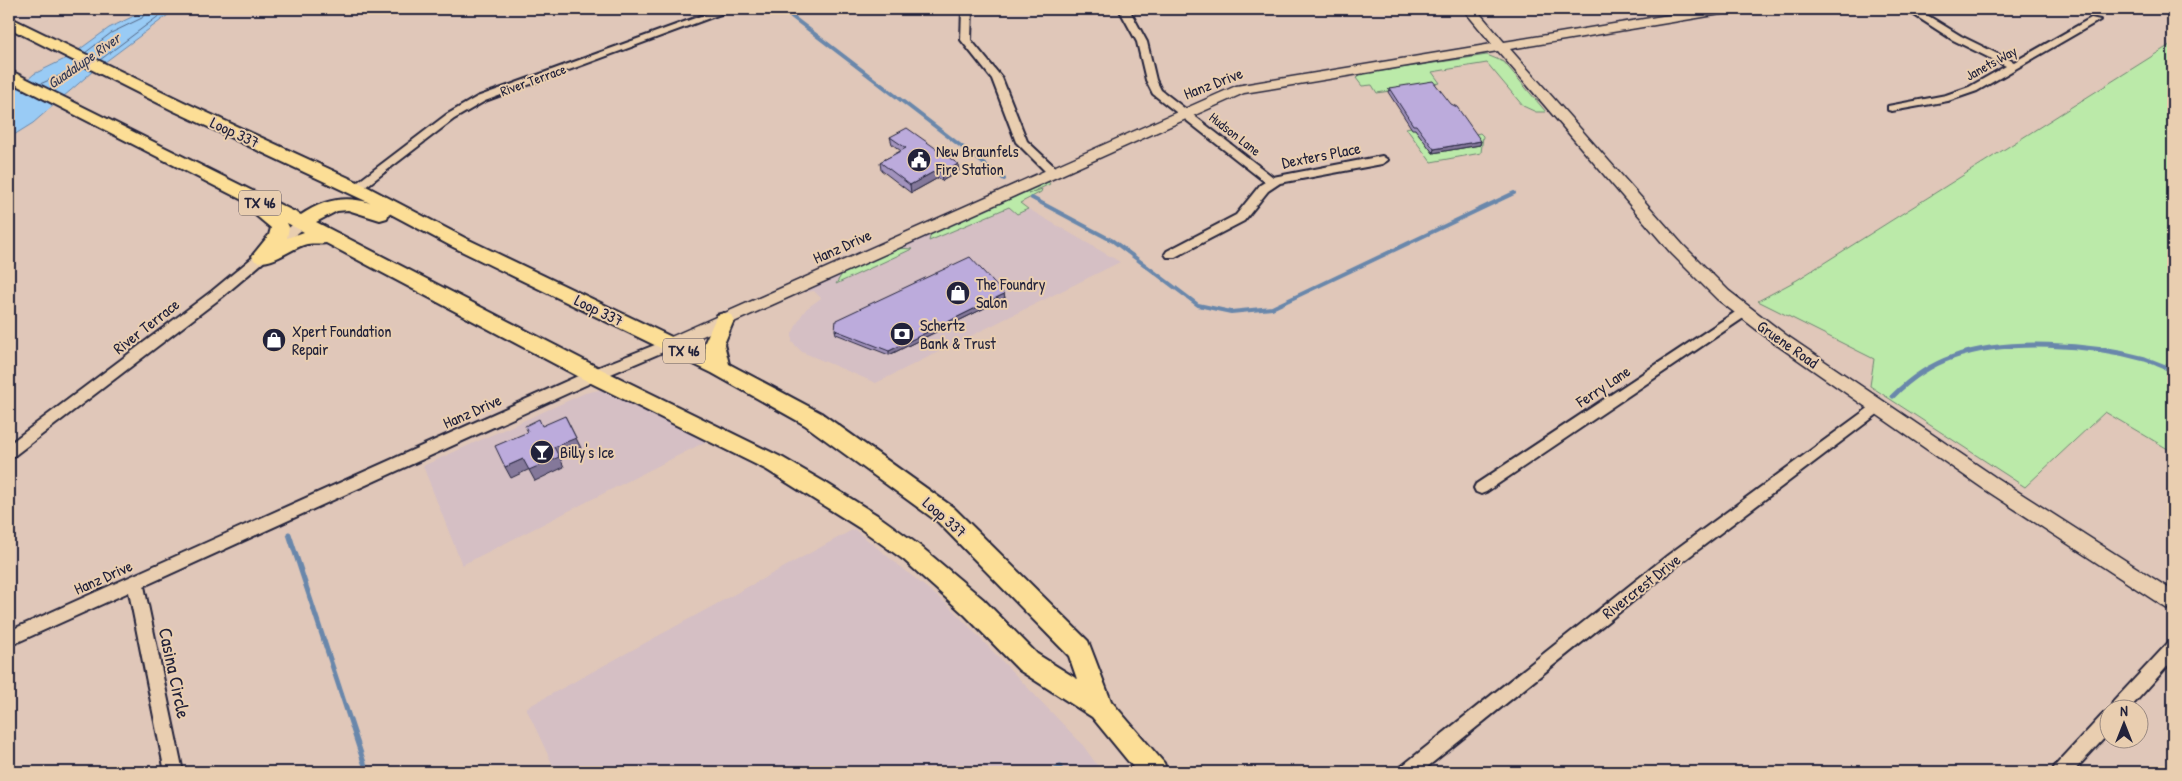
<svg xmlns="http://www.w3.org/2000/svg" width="2182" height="781" font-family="'Patrick Hand',sans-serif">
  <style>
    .built { fill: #d5bfc4 }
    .green { fill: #bbeaa9; stroke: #6e8672 }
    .water { fill: #99cbf5; stroke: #6987ab }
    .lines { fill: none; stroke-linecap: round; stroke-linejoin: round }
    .shore { stroke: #526685; stroke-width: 1 }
    .stream-far1 { stroke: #6987ab; stroke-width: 4 }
    .stream { stroke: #6987ab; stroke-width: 5 }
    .minor-casing { stroke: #22223b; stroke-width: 4 }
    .tertiary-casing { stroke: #22223b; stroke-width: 3 }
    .primary-casing { stroke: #22223b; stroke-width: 4 }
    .minor { fill: #e9ceb0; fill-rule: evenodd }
    .tertiary { fill: #e9ceb0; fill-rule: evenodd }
    .primary { fill: #fcde96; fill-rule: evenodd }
    .wall { fill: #a293bd; stroke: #22223b }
    .shaded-wall { fill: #84789a; stroke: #22223b }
    .building { fill: #bcabdc; stroke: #22223b }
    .labels { text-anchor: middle; stroke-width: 4; stroke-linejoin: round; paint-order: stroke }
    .far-street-label { font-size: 14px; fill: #22223b; stroke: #e9ceb0 }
    .far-water-label { font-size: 15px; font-style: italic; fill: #343b57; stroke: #e9ceb0 }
    .shield { fill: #e9ceb0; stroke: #5e565e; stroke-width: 1 }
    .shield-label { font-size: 15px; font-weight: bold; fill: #22223b }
    .street-label { font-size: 16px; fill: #22223b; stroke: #e9ceb0 }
    .poi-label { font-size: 16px; fill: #22223b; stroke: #e9ceb0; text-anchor: start }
    .near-street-label { font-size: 19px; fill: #22223b; stroke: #e9ceb0 }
  </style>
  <rect width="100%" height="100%" fill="#e0c7b9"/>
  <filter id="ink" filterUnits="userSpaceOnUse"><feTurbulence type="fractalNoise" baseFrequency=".02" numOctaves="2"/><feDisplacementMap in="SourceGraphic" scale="10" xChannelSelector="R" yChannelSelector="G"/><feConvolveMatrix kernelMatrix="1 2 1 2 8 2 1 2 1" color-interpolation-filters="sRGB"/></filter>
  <g filter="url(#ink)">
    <path class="built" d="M1008 197 1120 262 876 383 802 352 792 342V334L801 316 806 309 821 298 814 291 798 293Z
      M604 389 707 441 462 565 423 466 585 393Z
      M854 529 949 606 1082 744 1102 772H556L526 708Z"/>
    <path class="green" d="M2173 43V452L2105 412 2025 487 1870 386 1874 359 1758 301 1797 280Z
      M1487 55 1504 62 1546 112H1536L1523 106 1487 63 1432 72 1440 83 1377 93 1372 85 1362 86 1356 78 1361 74Z
      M1411 127 1415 129 1433 153 1472 135 1480 133 1483 136 1481 153 1431 162 1406 128Z
      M1047 180 1050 184 1028 194 1042 189 1041 192 1020 203 1028 209 1017 214 1009 207 929 241 931 233Z
      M899 248 912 249 836 284 843 272Z"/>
    <path class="water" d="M144 9H176L93 71 33 123 9 138V96L34 74 69 57 109 28 136 15Z"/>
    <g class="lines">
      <path class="shore" d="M85 53 111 33 142 18 147 9
        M100 60 168 9
        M40 84 75 69V72L54 91"/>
      <path class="stream-far1" d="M782 9 1004 179
        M1032 198 1113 241 1198 305 1231 312 1272 308 1514 193"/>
      <path class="stream" d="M1893 396C1910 379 1930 365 1953 357 2006 338 2091 344 2145 359 2154 362 2164 367 2173 370
        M289 534 367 772
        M1052 772 1060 767"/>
      <g class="minor-casing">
        <path id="minor" d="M720 9H734L485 101 454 119 360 191H352L350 188 446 115 477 97Z
          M962 9H972L971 40 1002 78 1027 141 1056 168V174H1048L1016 142 992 79 961 40Z
          M1119 9H1129L1147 42 1156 80 1161 90 1273 177 1382 156 1388 160 1382 164 1280 183 1268 191 1244 221 1175 257H1167L1165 254 1167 251 1236 215 1260 185 1265 182 1153 94 1146 80 1137 42Z
          M1905 9H1917L1961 36 2014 62 2091 18 2100 20 1977 91 1948 101 1892 111 1888 110V106L1946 95 1969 87 2006 66 1953 40Z
          M301 220 305 221 307 224 305 227 222 297 14 456 9 458V444L212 291 297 221Z
          M1743 307 1749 312 1748 315 1486 492 1481 494 1476 492 1474 488 1476 484Z
          M670 339 675 341 677 344 675 347 599 379 144 586 183 772H165L129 592 9 646V631L589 371Z
          M1878 401 1883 402 1885 406 1883 410 1678 565 1421 772H1399L1402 766 1668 555Z
          M2173 642V660L2130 708H2111L2113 702 2167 644Z
          M2110 711V732L2073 772H2052L2055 766 2104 713Z"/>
      </g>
      <g class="tertiary-casing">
        <path id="tertiary" d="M1463 9H1476L1504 42 1705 9H1733L1727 13 1510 49 1683 245 1729 291 1786 335 1995 477 2173 591V611L2166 608 1981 487 1774 343 1717 299 1671 253 1498 51 1244 93 676 348 670 350 664 348 662 344 664 340 1236 86 1492 44Z"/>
      </g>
      <g class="primary-casing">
        <path id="primary" d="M9 17 184 102 362 184 465 238 705 353 704 344 717 315 724 313 731 315 734 320 724 344 729 364 821 413 954 508 1088 641 1111 701 1164 763 1167 772H1137L1092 717 1019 670 965 615 904 560 861 529 767 470 587 381 326 243C320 244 313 243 307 244 290 248 273 266 255 261L252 256 269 235 271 228 253 213 258 208 9 81V70L301 215C323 200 345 195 370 203L172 110 9 28ZM348 210 380 220 387 218 389 213 451 246 712 373 805 425 938 522 1069 656 1077 679 1037 654 983 599 920 546 877 515 826 483 783 458 601 369 316 222 337 211ZM287 223 304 232 287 238 289 227Z"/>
      </g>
      <use href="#minor" class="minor"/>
      <use href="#tertiary" class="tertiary"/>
      <use href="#primary" class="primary"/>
    </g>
    <path class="wall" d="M1389 88 1481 141 1480 145 1433 153 1415 129H1412L1388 92Z
      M890 137 959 171 942 181 938 178 911 193 881 170 880 162 901 151 892 144Z
      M1004 294 1005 298 889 355 836 334 835 330Z"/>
    <path class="shaded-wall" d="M1481 141 1480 145 1433 153 1434 149Z
      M958 164 959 171 942 181 941 174Z
      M937 170 938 178 911 193 910 185Z
      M1004 294 1005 298 889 355V351Z
      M565 416 581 448 560 458 564 467 535 481 529 470 554 447Z
      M523 459 530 469 511 478 505 467Z"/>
    <path class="building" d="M1433 81 1451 104 1457 107 1481 141 1434 149 1416 125H1413L1389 88Z
      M907 128 958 164 941 174 937 170 910 185 880 162 906 148 890 137Z
      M970 257 1004 294 889 351 835 330 836 320Z
      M565 416 576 438 554 447 559 457 529 470 523 459 505 467 495 446 528 432 525 426 539 419 542 426Z"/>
  </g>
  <defs>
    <g id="civic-disc" transform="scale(1.25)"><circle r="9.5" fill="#22223b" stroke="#e9ceb0"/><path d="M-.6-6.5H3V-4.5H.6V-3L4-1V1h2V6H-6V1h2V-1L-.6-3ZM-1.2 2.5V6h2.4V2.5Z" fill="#fff"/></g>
    <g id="shop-disc" transform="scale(1.25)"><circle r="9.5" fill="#22223b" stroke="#e9ceb0"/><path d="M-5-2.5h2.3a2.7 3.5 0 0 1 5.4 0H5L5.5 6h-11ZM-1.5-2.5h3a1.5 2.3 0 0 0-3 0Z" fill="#fff"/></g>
    <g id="bank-disc" transform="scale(1.25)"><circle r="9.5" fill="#22223b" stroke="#e9ceb0"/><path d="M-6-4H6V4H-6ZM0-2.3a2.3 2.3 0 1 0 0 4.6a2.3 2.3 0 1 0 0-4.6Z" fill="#fff"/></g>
    <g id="bar-disc" transform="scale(1.25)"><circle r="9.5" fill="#22223b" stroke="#e9ceb0"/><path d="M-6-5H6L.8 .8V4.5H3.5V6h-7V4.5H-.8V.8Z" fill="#fff"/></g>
  </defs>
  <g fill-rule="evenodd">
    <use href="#civic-disc" x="919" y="160"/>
    <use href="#shop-disc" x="958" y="293"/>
    <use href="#bank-disc" x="902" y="334"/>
    <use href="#shop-disc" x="274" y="340"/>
    <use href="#bar-disc" x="542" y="452"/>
  </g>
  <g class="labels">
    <g class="far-street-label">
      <text transform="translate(1991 63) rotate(-29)" y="5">Janets Way</text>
      <text transform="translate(533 80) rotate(-20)" y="5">River Terrace</text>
      <text transform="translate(1235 134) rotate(38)" y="5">Hudson Lane</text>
    </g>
    <g class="far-water-label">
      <text transform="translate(84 61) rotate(-35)" y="5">Guadalupe River</text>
    </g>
    <g class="shield">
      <rect x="239" y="190.5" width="42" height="25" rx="4"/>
      <rect x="663" y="338.5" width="42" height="25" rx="4"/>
    </g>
    <g class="shield-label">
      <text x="260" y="208">TX 46</text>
      <text x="684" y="356">TX 46</text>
    </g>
    <g class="street-label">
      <text transform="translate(1213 83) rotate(-21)" y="6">Hanz Drive</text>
      <text transform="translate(235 132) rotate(25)" y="6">Loop 337</text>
      <text transform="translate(1321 155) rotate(-11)" y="6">Dexters Place</text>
      <text transform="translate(842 246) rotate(-24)" y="6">Hanz Drive</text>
      <text transform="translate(599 310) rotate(26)" y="6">Loop 337</text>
      <text transform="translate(146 326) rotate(-38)" y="6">River Terrace</text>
      <text transform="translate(1788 344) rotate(35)" y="6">Gruene Road</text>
      <text transform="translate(1603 386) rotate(-34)" y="6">Ferry Lane</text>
      <text transform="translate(472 411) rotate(-24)" y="6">Hanz Drive</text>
      <text transform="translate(945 517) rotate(41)" y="6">Loop 337</text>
      <text transform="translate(103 577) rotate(-24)" y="6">Hanz Drive</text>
      <text transform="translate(1641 586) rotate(-38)" y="6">Rivercrest Drive</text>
    </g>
    <g class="poi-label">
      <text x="936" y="157">New Braunfels<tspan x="936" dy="18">Fire Station</tspan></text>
      <text x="976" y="290">The Foundry<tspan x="976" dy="18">Salon</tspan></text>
      <text x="920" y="331">Schertz<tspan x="920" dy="18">Bank &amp; Trust</tspan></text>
      <text x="292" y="337">Xpert Foundation<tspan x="292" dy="18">Repair</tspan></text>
      <text x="560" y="458">Billy's Ice</text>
    </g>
    <g class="near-street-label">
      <text transform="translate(175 673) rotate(78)" y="7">Casina Circle</text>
    </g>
  </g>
  <rect width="2182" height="781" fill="none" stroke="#e9ceb0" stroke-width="30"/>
  <rect x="15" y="15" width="2152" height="751" fill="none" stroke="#22223b" stroke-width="2" filter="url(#ink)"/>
  <g transform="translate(2124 724)"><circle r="24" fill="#e9ceb0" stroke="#998981"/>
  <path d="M0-4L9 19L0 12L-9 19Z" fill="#22223b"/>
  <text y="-8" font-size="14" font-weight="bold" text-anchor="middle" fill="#22223b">N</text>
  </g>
</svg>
